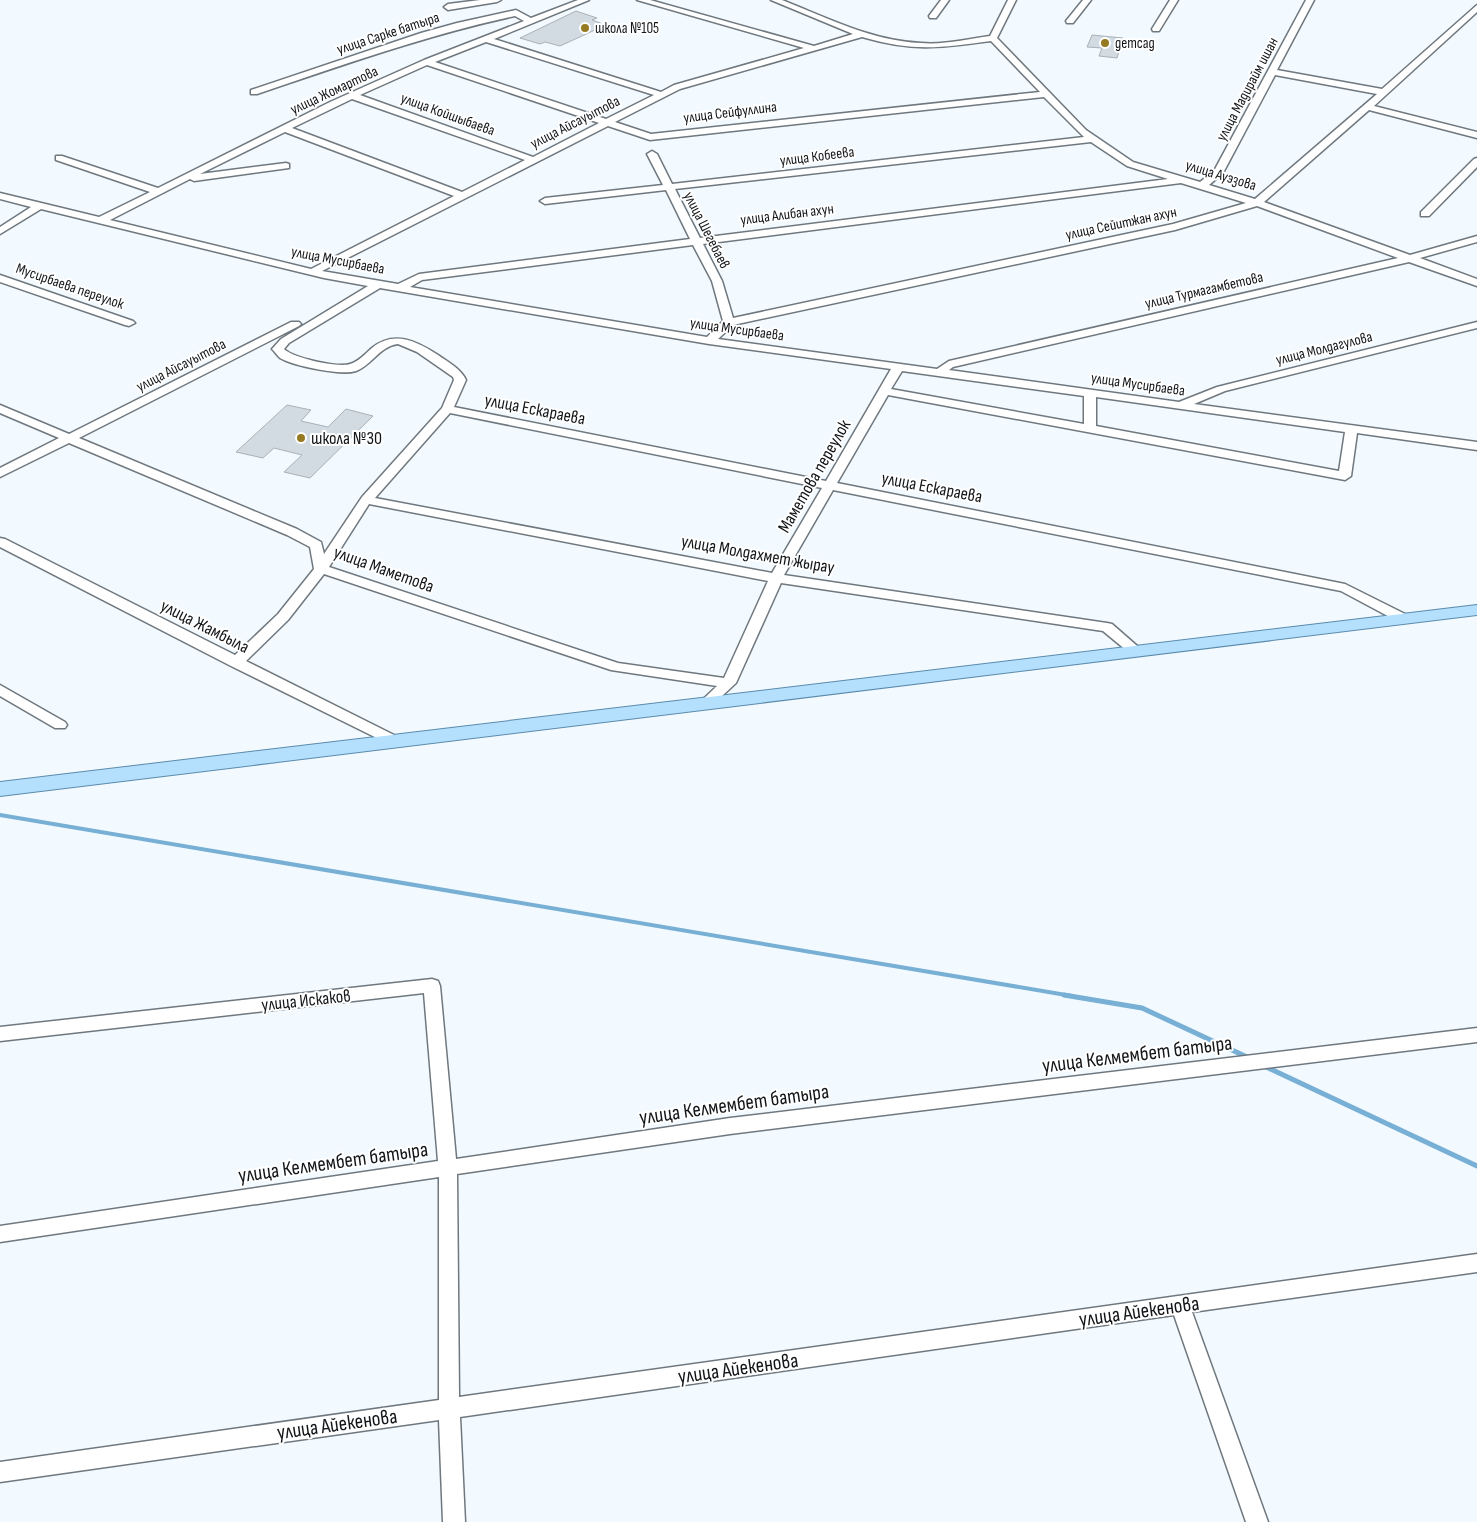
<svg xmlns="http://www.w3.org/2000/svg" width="1477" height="1522" font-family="'Sofia Sans Condensed',sans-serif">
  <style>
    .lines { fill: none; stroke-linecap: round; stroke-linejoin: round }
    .stream-far1 { stroke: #78afd5; stroke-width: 4 }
    .stream { stroke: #78afd5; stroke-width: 5 }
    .building { fill: #d2dbe2; stroke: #a9b2b8 }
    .minor-casing { stroke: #6f787e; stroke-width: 3 }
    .major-casing { stroke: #5b8bac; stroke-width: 2 }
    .minor { fill: #fff; fill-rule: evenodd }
    .major { fill: #b4dffd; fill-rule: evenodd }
    .poi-dot { fill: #967a22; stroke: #fff; stroke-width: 2 }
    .labels { text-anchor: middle; stroke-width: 4; stroke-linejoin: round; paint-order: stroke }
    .far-poi-label { font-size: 15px; fill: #131618; stroke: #fff; text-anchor: start }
    .far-street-label { font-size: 15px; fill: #131618; stroke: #fff }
    .street-label { font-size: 18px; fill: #131618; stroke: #fff }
    .poi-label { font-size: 18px; fill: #131618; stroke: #fff; text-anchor: start }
    .near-street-label { font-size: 21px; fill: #131618; stroke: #fff }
  </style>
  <rect width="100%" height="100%" fill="#f2f9ff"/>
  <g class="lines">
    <path class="stream-far1" d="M0 815 1072 996"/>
    <path class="stream" d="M1064 995 1142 1008 1247 1057
      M1264 1066 1477 1166"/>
  </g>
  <path class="building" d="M576 11 597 18 592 20 606 25 560 46 545 42 540 44 520 38Z
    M1092 35 1123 38 1117 58 1099 56 1102 48 1087 47Z
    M287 405 311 410 301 421 328 427 346 409 373 416 310 478 284 472 302 455 274 448 263 458 236 452Z"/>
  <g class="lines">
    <g class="minor-casing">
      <path id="minor" d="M480 0H501L497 2 448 10 444 7 448 4Z
        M578 0H589L494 39 661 92 674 85 804 48 637 0H650L814 46 853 34 771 0H782C828 18 872 41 921 43 944 45 967 39 990 36L1008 0H1016L997 38 1086 130 1133 162 1200 182 1214 171 1306 0H1314L1277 70 1382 89 1477 5V12L1374 106 1477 132V138L1369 110 1264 202 1410 255 1477 236V242L1420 258 1477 279V286L1409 262 953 367 949 370 1179 402 1217 387 1477 322V328L1225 391 1194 404 1477 442V450L1357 433 1351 476 1345 480 888 395 837 483 1345 584 1409 616 1411 619 1409 622H1399L1341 591 833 490 784 575 1107 623 1112 624 1144 652 1142 655H1132L1103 631 781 583 736 683 709 708H699L697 705 717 686 611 670 324 574 288 620 246 661 398 737 400 741 398 745 393 746 231 666 0 547V538L5 539 235 655 278 614 314 569 310 547 287 535 69 443 0 477V468L59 438 0 413V405L69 434 291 322H299L301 324 299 326 79 438 297 529 321 542 324 554 362 497 442 408 454 380 453 377 417 352 398 344C380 346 372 365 356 371 341 376 294 366 280 358 277 355 275 352 272 349L281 339 368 286 324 278 41 209 0 234V227L31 207 0 199V193L99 217 150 192 56 160V156H62L158 188 330 102 424 60 524 21 515 16C427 35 343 65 257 94H251V90L421 33 457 23 516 10 531 18ZM862 37C914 52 939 48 991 41L1040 92 651 134 615 122 680 89ZM486 42 654 95 606 119 435 62ZM427 65 599 123 533 157 360 95ZM1275 75 1377 94 1255 199 1209 185 1223 173ZM1044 97 1084 137 672 184 657 154 652 151 647 154 663 185 545 198 540 201 545 204 666 190 690 239 419 274 398 284 322 271 608 126 650 140ZM352 99 525 160 462 192 292 128ZM285 132 454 196 311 269 110 220 190 179 194 181 289 168V164L286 163 200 174ZM1091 142 1127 166 1168 179 700 238 675 189ZM1181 183 1246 203 1173 224 733 318 722 281 703 244ZM1257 206 1398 258 949 361 937 369 718 339 733 325 1175 230ZM693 245 712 281 723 321 707 337 410 287 422 280ZM380 288 709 344 891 369 826 481 454 407 466 380C461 369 448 362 438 355 416 341 394 330 372 348 365 354 358 362 350 364 338 368 293 358 284 349L289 343ZM902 371 1084 396V424L891 389ZM1096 397 1345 432 1339 471 1096 426ZM450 413 822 488 772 573 375 498ZM369 504 768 581 724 678 618 663 329 567Z
        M941 0H949L936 18H930L929 16Z
        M1083 0H1091L1073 23H1067L1066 21Z
        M1170 0H1178L1159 31H1153L1152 29Z
        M1477 158V167L1429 216H1421V212L1474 159Z
        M0 275 133 321 135 323 129 326 125 325 0 282Z
        M0 685 65 722 67 725 65 728H55L0 696Z
        M432 979 438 981 440 986 456 1159 730 1118 1477 1028V1042L730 1134 457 1174 459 1397 1477 1254V1272L1192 1312 1268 1522H1246L1174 1315 460 1417 465 1522H443L439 1420 0 1482V1462L439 1400V1177L0 1242V1226L438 1161 424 993 0 1041V1027Z"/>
    </g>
    <g class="major-casing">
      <path id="major" d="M1477 605V615L0 796V782Z"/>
    </g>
    <use href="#minor" class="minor"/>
    <use href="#major" class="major"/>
  </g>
  <g class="poi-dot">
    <circle cx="585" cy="28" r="5"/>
    <circle cx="1105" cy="43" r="5"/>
    <circle cx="301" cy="438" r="5"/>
  </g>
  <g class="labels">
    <g class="far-poi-label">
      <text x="595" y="33">школа №105</text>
      <text x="1115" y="48">детсад</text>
    </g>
    <g class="far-street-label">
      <text transform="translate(388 33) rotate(-18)" y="5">улица Сарке батыра</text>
      <text transform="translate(1247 89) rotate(-62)" y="5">улица Мадирайм ишан</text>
      <text transform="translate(334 90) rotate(-25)" y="5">улица Жомартова</text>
      <text transform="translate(730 112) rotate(-7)" y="5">улица Сейфуллина</text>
      <text transform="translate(448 114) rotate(20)" y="5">улица Койшыбаева</text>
      <text transform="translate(575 122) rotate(-27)" y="5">улица Айсауытова</text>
      <text transform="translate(817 156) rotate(-7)" y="5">улица Кобеева</text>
      <text transform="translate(1221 175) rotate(17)" y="5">улица Ауэзова</text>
      <text transform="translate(787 214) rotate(-7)" y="5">улица Алибан ахун</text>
      <text transform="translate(1121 223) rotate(-12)" y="5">улица Сейитжан ахун</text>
      <text transform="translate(707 230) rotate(63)" y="5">улица Шегебаев</text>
      <text transform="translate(338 260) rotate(11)" y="5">улица Мусирбаева</text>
      <text transform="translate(70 286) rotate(19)" y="5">Мусирбаева переулок</text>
      <text transform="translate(1204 290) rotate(-13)" y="5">улица Турмагамбетова</text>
      <text transform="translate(737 329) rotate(8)" y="5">улица Мусирбаева</text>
      <text transform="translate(1324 348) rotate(-14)" y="5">улица Молдагулова</text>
      <text transform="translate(181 365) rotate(-27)" y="5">улица Айсауытова</text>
      <text transform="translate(1138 384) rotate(8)" y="5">улица Мусирбаева</text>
    </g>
    <g class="street-label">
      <text transform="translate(535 409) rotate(11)" y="6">улица Ескараева</text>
      <text transform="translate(814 476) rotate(-60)" y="6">Маметова переулок</text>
      <text transform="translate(932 487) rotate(11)" y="6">улица Ескараева</text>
      <text transform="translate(758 554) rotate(10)" y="6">улица Молдахмет жырау</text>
      <text transform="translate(384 569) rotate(20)" y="6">улица Маметова</text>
      <text transform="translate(205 626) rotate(27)" y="6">улица Жамбыла</text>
      <text transform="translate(306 1000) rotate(-6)" y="6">улица Искаков</text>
    </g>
    <g class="poi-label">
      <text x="311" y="444">школа №30</text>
    </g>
    <g class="near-street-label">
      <text transform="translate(1137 1054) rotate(-7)" y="7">улица Келмембет батыра</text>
      <text transform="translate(734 1104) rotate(-8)" y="7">улица Келмембет батыра</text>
      <text transform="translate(333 1162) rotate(-8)" y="7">улица Келмембет батыра</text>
      <text transform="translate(1139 1311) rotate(-8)" y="7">улица Айекенова</text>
      <text transform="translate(738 1368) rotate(-8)" y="7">улица Айекенова</text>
      <text transform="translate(337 1424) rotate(-8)" y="7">улица Айекенова</text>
    </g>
  </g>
</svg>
